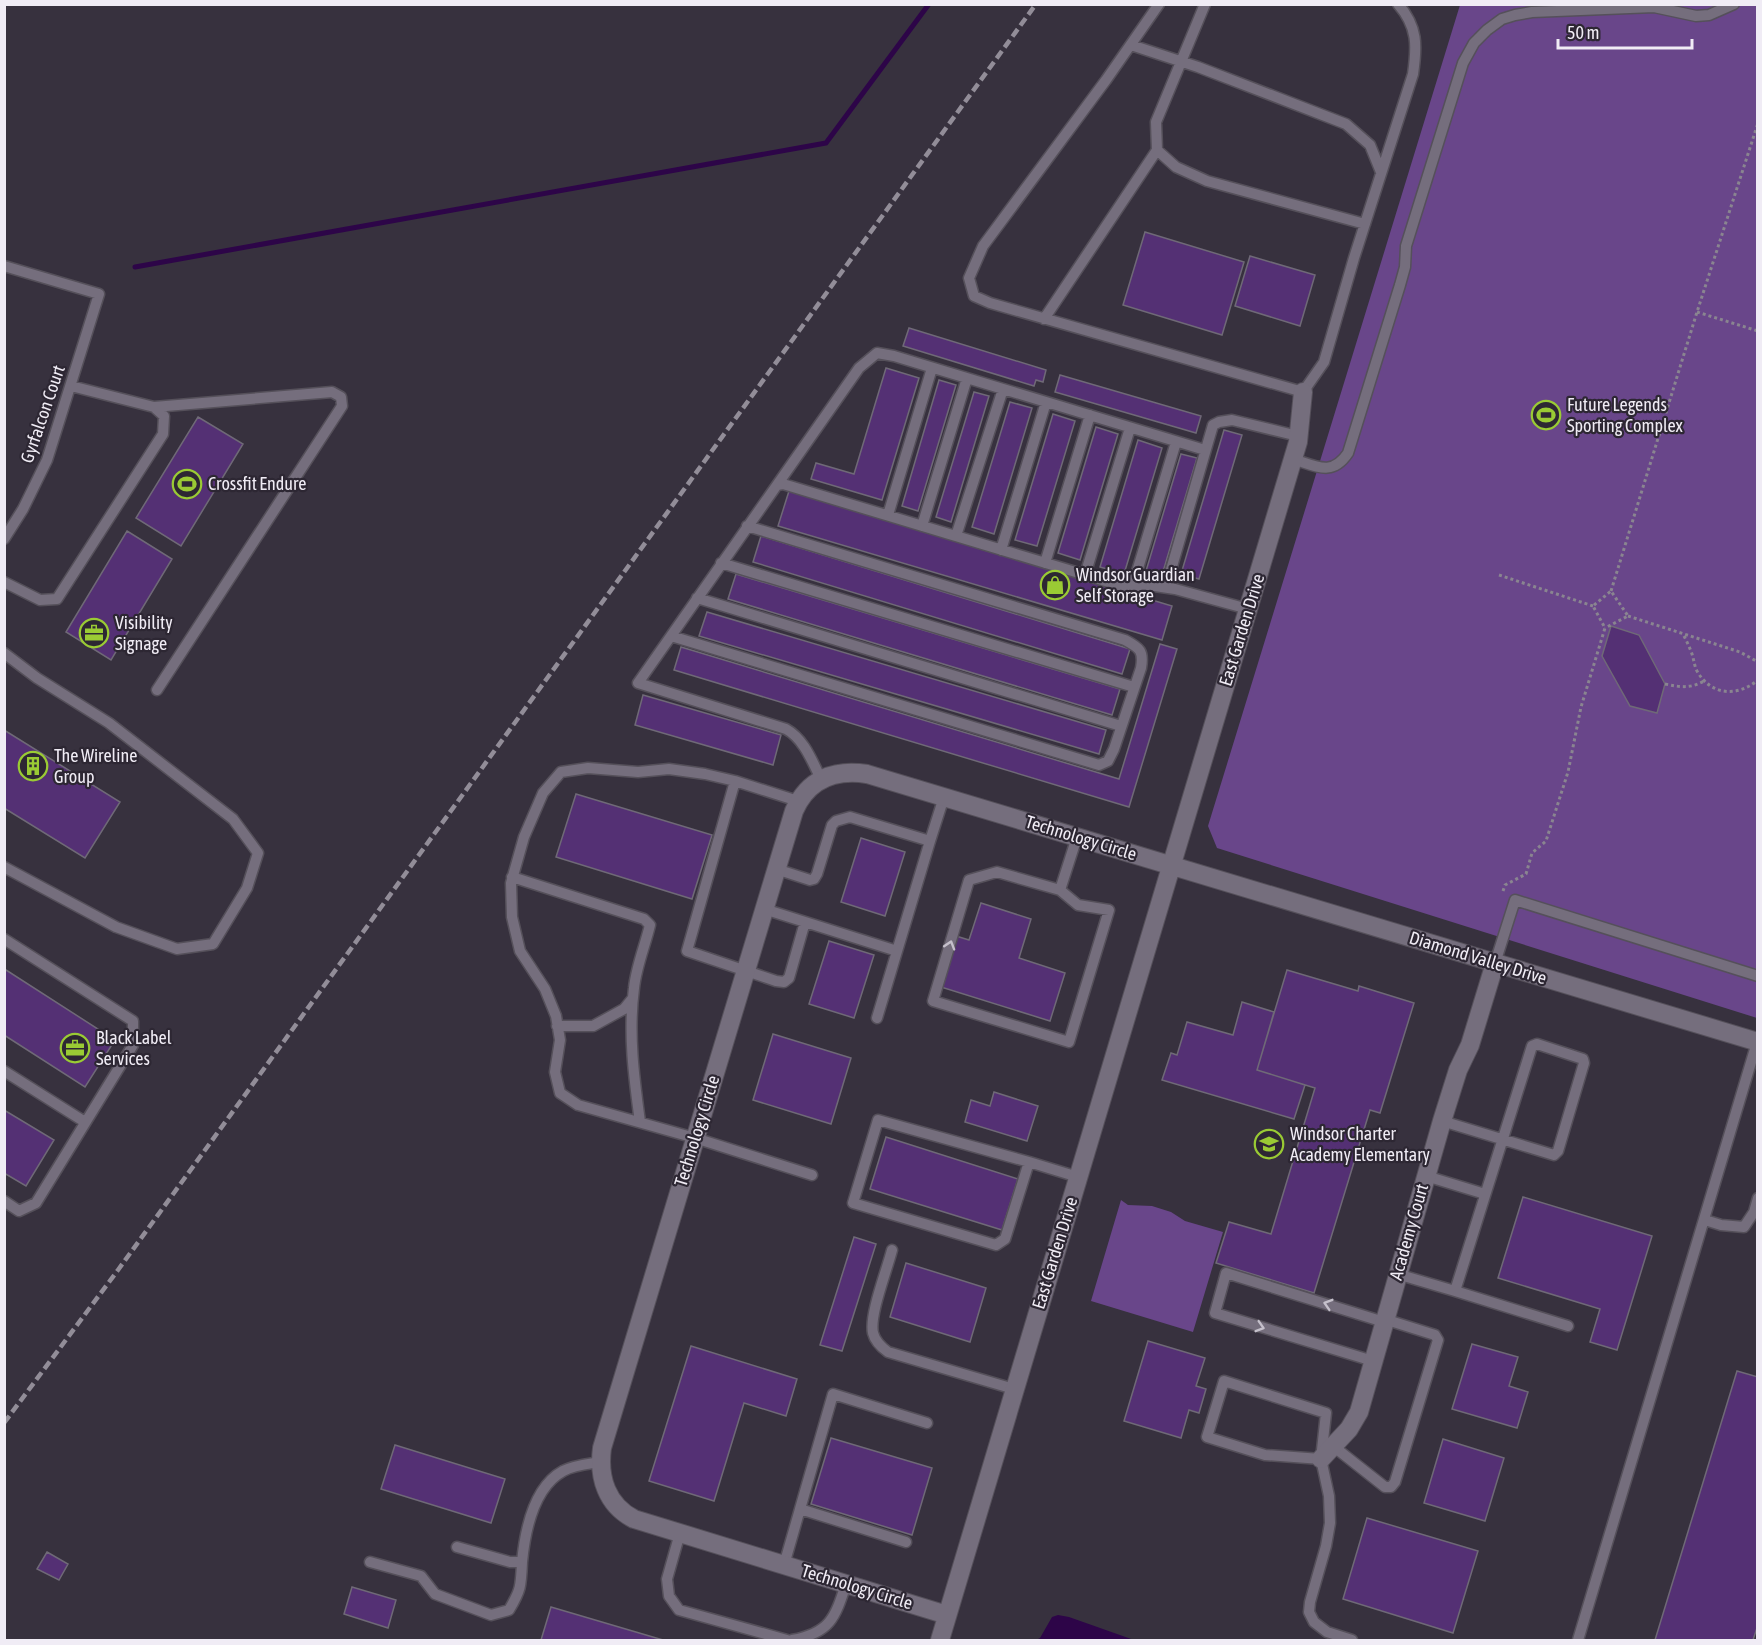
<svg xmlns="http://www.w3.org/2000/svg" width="1762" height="1645" font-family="'Asap Condensed',sans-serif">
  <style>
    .green { fill: #69468a }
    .water { fill: #2d0548 }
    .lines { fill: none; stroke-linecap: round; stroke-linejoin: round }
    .stream { stroke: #2d0548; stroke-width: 5 }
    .building { fill: #543074; stroke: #6f6977; stroke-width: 1.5 }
    .lane-casing { stroke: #55505a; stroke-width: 13 }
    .street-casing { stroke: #55505a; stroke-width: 20 }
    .path { stroke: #8a8590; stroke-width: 3; stroke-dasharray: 3 3; stroke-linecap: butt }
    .lane { stroke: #756e7d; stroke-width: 10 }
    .street { stroke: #756e7d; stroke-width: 18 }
    .rail { stroke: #928d98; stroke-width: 4.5; stroke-dasharray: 9 4.5; stroke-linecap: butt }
    .oneway { stroke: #c5c0cb }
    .labels { text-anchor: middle; stroke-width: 4.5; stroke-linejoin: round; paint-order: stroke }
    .poi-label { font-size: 18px; fill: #f0ecf5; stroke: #2d2733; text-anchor: start }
    .street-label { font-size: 18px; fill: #f0ecf5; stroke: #2d2733 }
  </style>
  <rect width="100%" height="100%" fill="#37313e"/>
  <path class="green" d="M1460 5H1757V1018L1217 848 1208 826Z
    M1121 1200 1128 1205 1152 1206 1171 1212 1185 1221 1223 1232 1193 1332 1091 1301Z"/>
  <path class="water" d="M1058 1615 1069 1617 1134 1640H1036L1040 1638 1052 1617Z"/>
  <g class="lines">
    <path class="stream" d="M135 267 826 143 929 4"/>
  </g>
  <path class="building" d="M1145 232 1244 262 1222 335 1123 305Z
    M1250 256 1315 275 1300 326 1235 306Z
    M909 328 1046 370 1043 382 1036 380 1034 386 903 346Z
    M886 368 919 378 882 500 811 479 816 463 854 474Z
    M1060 375 1201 416 1196 433 1055 392Z
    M939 380 956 385 918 511 902 506Z
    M974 392 989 396 951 522 936 517Z
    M1010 402 1032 408 994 534 972 527Z
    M1053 414 1075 421 1037 546 1015 540Z
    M198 417 243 444 181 546 136 518Z
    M1096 427 1118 434 1080 560 1058 553Z
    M1224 430 1242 435 1199 579 1181 574Z
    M1138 440 1162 448 1124 574 1100 567Z
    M1181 454 1197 458 1162 575 1146 571Z
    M789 491 1172 606 1162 640 778 526Z
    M127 531 172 559 111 660 66 632Z
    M761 536 1130 649 1122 674 753 562Z
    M736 574 1120 689 1112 715 728 599Z
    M707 612 1106 730 1099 754 699 636Z
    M1611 626 1639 635 1665 684 1657 713 1630 706 1602 656Z
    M1160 644 1177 649 1129 807 674 670 681 647 1119 779Z
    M643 695 781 735 773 765 635 725Z
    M4 730 120 802 85 858 4 808Z
    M576 794 712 835 692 899 556 857Z
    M861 838 905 852 885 916 841 902Z
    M981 903 1031 919 1019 958 1065 973 1050 1021 941 987 956 936 969 940Z
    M829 941 874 955 854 1018 809 1004Z
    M6 970 115 1040 85 1087 4 1035V972Z
    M1287 970 1358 991 1359 986 1414 1003 1380 1113 1370 1110 1314 1293 1216 1263 1229 1222 1271 1234 1315 1088 1257 1070Z
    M1242 1002 1274 1012 1257 1070 1305 1085 1294 1119 1162 1080 1171 1053 1177 1055 1187 1022 1233 1035Z
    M773 1034 851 1058 831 1124 753 1100Z
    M994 1092 1038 1106 1027 1141 965 1122 971 1100 990 1106Z
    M4 1110 54 1140 26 1186 4 1173Z
    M886 1137 1018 1179 1002 1230 870 1189Z
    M1523 1197 1652 1236 1617 1350 1590 1342 1600 1309 1498 1278Z
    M854 1237 876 1244 842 1351 820 1345Z
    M906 1263 986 1288 970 1342 890 1317Z
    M1148 1341 1205 1358 1196 1386 1206 1389 1199 1413 1189 1410 1181 1438 1124 1421Z
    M1472 1344 1518 1357 1509 1386 1528 1392 1517 1428 1452 1409Z
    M691 1346 797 1379 786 1416 744 1403 714 1501 649 1481Z
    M1737 1371 1758 1377V1625L1753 1640H1655Z
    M831 1438 932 1468 912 1535 811 1504Z
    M1443 1439 1504 1458 1485 1521 1424 1503Z
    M395 1445 505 1479 491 1523 381 1489Z
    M1367 1518 1478 1551 1453 1633 1343 1599Z
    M47 1552 68 1564 59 1580 37 1569Z
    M352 1587 396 1600 388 1628 344 1614Z
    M551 1607 663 1640H541Z"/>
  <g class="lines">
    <g class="lane-casing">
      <path id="lane" d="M1159 4 1106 80 983 246 969 278 974 296 990 303 1303 392 1324 362 1354 258 1413 74C1417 46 1418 27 1398 4
        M1205 4 1156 122 1157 150 1176 167 1207 181 1365 224
        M1131 45 1198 67 1346 124 1370 145 1381 172
        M4 266 99 294 47 460 23 509 4 539
        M1044 319 1157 150
        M154 407 332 392 341 397 342 406 157 690
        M1293 459C1316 466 1332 477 1348 453L1400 285 1405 267 1406 246 1463 63 1474 43 1487 30 1502 19 1515 15 1532 12 1654 7 1696 16 1709 15 1734 4
        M777 485 859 368 877 353 894 356 1205 450
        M888 515 932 368
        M922 526 967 378
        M956 536 1003 389
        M1001 550 1046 402
        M721 563 1134 687
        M1045 563 1090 415
        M1085 575 1130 428
        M4 582 40 600 57 599 163 434 164 416 154 407 71 386
        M1166 587 1213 425 1219 422 1232 420 1298 436
        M1132 588 1176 442
        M697 598 1121 726
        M671 636 1099 765 1108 761 1114 749 1141 668C1144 651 1140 648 1125 640L747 526
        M4 653 37 678 109 723 233 819 258 853 247 888 213 944 177 949 116 927 4 867
        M821 779C812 761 804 739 786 729L638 683 777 485 783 484 1122 586 1132 588 1140 585H1148L1175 589 1248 609
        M735 781 705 774 669 769 638 772 588 768 561 772 543 793 524 837 511 883 512 917 520 951 545 989 556 1016 560 1040 555 1072 560 1093 578 1105 695 1138 812 1175
        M798 801 735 781 687 951 776 981 784 982 789 978 805 922
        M776 869 810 880 814 879 817 874 832 825 836 821 850 817 930 841 944 797
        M512 877 644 919 650 925C645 946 636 967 634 988 628 1033 634 1078 640 1122
        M1060 890 997 872 969 880 933 1001 1069 1042 1109 910 1078 905 1060 890 1077 837
        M764 909 897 951
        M4 939 133 1021V1045L36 1203 19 1211 4 1201
        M1495 963 1515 900 1758 976
        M877 1018 930 841
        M557 1026H593L624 1009 633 998
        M4 1071 85 1122
        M1029 1162 878 1120 853 1203 996 1245 1005 1239 1029 1162 1078 1177
        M1426 1176 1485 1194
        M1705 1220 1721 1225 1744 1227 1754 1212 1758 1198
        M892 1250C887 1270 869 1315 873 1333 875 1341 881 1347 888 1352L1014 1389
        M1397 1274 1455 1291 1532 1046 1537 1044 1583 1059 1584 1063 1558 1151 1554 1155 1442 1121
        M1455 1291 1568 1326
        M1373 1361 1215 1313 1226 1273 1384 1322
        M1333 1446 1385 1487H1391L1395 1482 1438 1340 1435 1335 1384 1319
        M1321 1459 1265 1455 1207 1437 1224 1381 1326 1413 1321 1459 1329 1496 1330 1523 1326 1546 1310 1602 1309 1612 1314 1622 1327 1632 1352 1640
        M800 1509 833 1394 927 1423
        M680 1533 667 1579 669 1596 679 1610 787 1640
        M457 1547 510 1562H522C525 1531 534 1487 563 1471 574 1465 588 1464 600 1462
        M370 1562 421 1576 435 1594 491 1615 509 1610C521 1590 521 1586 522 1562
        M784 1565 800 1509 906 1542
        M792 1640C830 1633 835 1618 846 1584
        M1578 1640 1758 1039"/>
    </g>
    <g class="street-casing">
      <path id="street" d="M1321 1459 1349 1429 1359 1412 1442 1121 1458 1070 1470 1045 1495 963
        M947 1615 634 1519C607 1505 598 1478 602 1448L794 811C808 779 834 769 867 774L1758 1042
        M940 1640 1298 442 1303 392"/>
    </g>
    <path class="path" d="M1697 312 1758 331
      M1499 575 1593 606
      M1611 591 1697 312 1758 123
      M1628 616 1740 652 1758 662
      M1684 636C1687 642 1690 648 1692 654 1694 660 1694 665 1697 671 1711 696 1738 697 1758 680
      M1665 684C1680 687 1690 689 1704 681
      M1503 891 1505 885 1526 874 1532 853 1546 841 1568 772 1581 707 1605 628 1593 606 1611 591 1628 616 1605 628"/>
    <use href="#lane" class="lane"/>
    <use href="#street" class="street"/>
    <path class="rail" d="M4 1423 118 1270 1036 4"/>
  </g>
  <defs><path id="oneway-chevron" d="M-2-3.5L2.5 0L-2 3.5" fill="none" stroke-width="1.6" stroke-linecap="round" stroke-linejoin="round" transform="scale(1.5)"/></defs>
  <g class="oneway">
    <use href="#oneway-chevron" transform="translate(950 945) rotate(-73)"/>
    <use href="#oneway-chevron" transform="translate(1328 1304) rotate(-163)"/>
    <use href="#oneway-chevron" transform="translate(1260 1327) rotate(17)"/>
  </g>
  <defs>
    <g id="stadium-ring" transform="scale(1.5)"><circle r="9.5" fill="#2d2733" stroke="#9acb34" stroke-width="1.5"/><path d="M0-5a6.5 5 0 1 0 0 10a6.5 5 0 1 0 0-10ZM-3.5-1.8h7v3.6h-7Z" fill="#9acb34"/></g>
    <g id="shop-ring" transform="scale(1.5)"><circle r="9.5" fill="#2d2733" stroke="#9acb34" stroke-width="1.5"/><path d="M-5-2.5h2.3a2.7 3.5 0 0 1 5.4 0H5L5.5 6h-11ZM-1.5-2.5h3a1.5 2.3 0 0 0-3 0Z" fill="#9acb34"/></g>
    <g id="office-ring" transform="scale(1.5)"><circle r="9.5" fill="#2d2733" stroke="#9acb34" stroke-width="1.5"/><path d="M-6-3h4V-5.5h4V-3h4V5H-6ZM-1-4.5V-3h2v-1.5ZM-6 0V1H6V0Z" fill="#9acb34"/></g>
    <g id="building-ring" transform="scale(1.5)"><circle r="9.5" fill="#2d2733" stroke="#9acb34" stroke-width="1.5"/><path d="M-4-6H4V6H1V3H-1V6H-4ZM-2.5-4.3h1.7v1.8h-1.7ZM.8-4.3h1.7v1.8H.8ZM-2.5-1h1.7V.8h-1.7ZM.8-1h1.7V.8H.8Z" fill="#9acb34"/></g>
    <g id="school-ring" transform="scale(1.5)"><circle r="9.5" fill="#2d2733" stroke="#9acb34" stroke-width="1.5"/><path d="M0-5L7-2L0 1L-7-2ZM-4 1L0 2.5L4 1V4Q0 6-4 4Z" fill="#9acb34"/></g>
  </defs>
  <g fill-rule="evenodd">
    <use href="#stadium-ring" x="1546" y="415"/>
    <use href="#stadium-ring" x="187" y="484"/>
    <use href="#shop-ring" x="1055" y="585"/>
    <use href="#office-ring" x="94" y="633"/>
    <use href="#building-ring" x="33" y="766"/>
    <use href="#office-ring" x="75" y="1048"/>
    <use href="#school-ring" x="1269" y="1144"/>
  </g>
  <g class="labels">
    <g class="poi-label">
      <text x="1567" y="411">Future Legends<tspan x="1567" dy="21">Sporting Complex</tspan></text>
      <text x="208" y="490">Crossfit Endure</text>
      <text x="1076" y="581">Windsor Guardian<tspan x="1076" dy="21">Self Storage</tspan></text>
      <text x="115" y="629">Visibility<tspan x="115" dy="21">Signage</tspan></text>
      <text x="54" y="762">The Wireline<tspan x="54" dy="21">Group</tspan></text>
      <text x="96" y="1044">Black Label<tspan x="96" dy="21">Services</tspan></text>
      <text x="1290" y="1140">Windsor Charter<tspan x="1290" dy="21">Academy Elementary</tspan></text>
    </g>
    <g class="street-label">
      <text transform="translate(43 414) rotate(-71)" y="6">Gyrfalcon Court</text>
      <text transform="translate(1242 630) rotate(-73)" y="6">East Garden Drive</text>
      <text transform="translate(1081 838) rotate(17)" y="6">Technology Circle</text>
      <text transform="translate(1478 958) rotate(17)" y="6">Diamond Valley Drive</text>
      <text transform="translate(697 1131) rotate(-73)" y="6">Technology Circle</text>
      <text transform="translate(1409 1232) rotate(-74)" y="6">Academy Court</text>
      <text transform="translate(1055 1253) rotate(-73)" y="6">East Garden Drive</text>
      <text transform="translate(857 1587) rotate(17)" y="6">Technology Circle</text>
    </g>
  </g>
  <rect width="1762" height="1645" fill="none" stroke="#f0ecf5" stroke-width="12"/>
  <path d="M1558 39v9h134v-9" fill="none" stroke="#f0ecf5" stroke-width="3"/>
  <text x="1567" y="39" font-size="18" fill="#f0ecf5" stroke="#2d2733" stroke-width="4.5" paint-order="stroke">50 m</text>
</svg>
